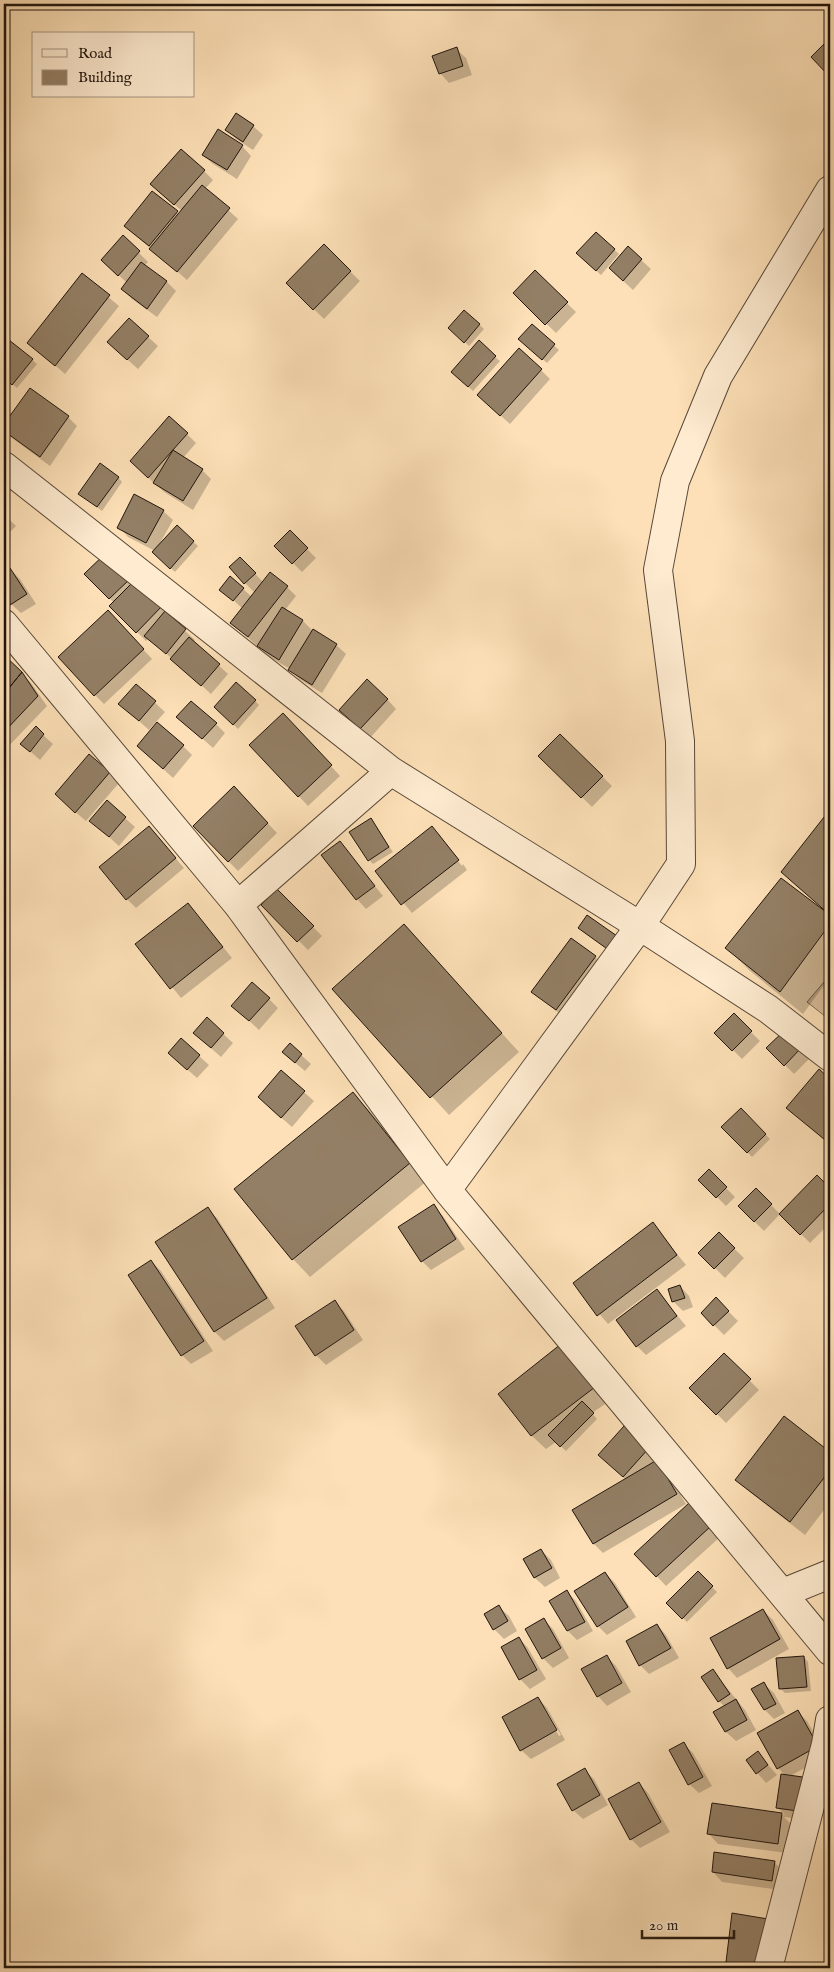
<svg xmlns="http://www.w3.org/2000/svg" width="834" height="1972" font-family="'IM FELL English',serif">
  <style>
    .green { fill: #d8bd9a; stroke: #7c6954 }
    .shadow { fill: #0003; fill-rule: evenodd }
    .building { fill: #937f65; stroke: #21150d }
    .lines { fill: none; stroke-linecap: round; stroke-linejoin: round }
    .minor-casing { stroke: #584838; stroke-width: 30 }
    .minor { stroke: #feebd0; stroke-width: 28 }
  </style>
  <rect width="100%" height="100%" fill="#fde0b7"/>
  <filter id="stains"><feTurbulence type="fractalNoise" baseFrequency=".004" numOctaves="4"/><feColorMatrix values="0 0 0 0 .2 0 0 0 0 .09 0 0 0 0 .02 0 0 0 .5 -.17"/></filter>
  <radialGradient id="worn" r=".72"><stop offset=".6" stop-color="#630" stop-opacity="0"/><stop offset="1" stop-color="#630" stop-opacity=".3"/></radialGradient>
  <path class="green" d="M830 975V1020L807 1002Z"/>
  <path class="shadow" d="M456 49 466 58 472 75 449 83 440 73Z
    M236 115 253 126 263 135 253 150 236 139 227 129Z
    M242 146 251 156 237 179 213 164 203 155Z
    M204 171 213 180 205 189 238 219 187 280 125 226 177 212 179 215 182 211 161 193Z
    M596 233 619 254 601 275 582 258Z
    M123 237 148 262 144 266 167 282 176 291 157 317 132 299 122 289 127 283 103 260Z
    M324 246 360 281 324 319 287 283Z
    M628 248 651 269 633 290 620 278Z
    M535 272 576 312 556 333 515 293Z
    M82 275 119 306 65 374 29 343Z
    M465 311 484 329 469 346 450 328Z
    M129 320 158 346 138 369 118 351Z
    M532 325 559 350 547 363 525 343Z
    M10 341 37 364 17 388 4 378V349Z
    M495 357 500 361 473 391 457 376Z
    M541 370 550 379 510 424 488 404Z
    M30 390 68 417 77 426 50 466 12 438 4 430V427Z
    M187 434 196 443 183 458 202 470 211 479 193 510 164 492 141 471Z
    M118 477 122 482 102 511 80 494Z
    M163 511 173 520 160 543 177 527 198 546 175 572 153 552 155 551 128 537 119 527Z
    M4 514 16 526 4 538Z
    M290 532 316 558 302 572 276 546Z
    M240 558 263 582 287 587 296 596 285 610 303 621 313 631 336 645 346 654 322 693 299 679 290 669 268 656 232 623 243 609 221 589H243L252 597 255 593 230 568Z
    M10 569 20 579 36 604 21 613 11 604 4 592V573Z
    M86 574 135 582 172 614 170 617 195 640 193 642 228 674 211 694 149 638 146 641 111 606 114 603Z
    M117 621 152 659 104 704 95 695Z
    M4 656 31 683 47 706 4 751Z
    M136 685 165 712 149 730 130 713Z
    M387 699 396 709 370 738 350 719Z
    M255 701 259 705 238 729 216 707Z
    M216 724 225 733 213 748 188 726Z
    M293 724 340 776 308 806 251 745Z
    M43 735 53 744 40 760 22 744Z
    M560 735 612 786 592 807 540 756Z
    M138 746H183L192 755 173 778Z
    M89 756 119 783 86 821 66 804Z
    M243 797 277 833 238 871 194 826Z
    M107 802 135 827 119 846 91 821Z
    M828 814 830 816V977L803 1014 750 971 727 948 820 906 783 872Z
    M371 820 393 852 373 864 369 860Z
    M149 827 184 868 136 908 127 899Z
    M432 828 441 836H439L462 866 463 864 467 870 412 913 377 871Z
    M340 843 383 896 366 909 357 899Z
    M277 891 322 936 308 950 263 905Z
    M188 904 232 958 181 998 137 944Z
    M404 926 519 1052 449 1115 334 989Z
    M595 957 605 966 566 1019 533 992Z
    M269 999 278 1008 259 1030 243 1015Z
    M734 1015 760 1041 742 1059 716 1033Z
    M207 1019 233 1043 221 1057 204 1042Z
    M786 1031 812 1056 794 1074 768 1048Z
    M290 1045 311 1064 305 1071 293 1061Z
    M199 1056 209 1065 197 1078 179 1062Z
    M819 1071 830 1080V1145L797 1117Z
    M281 1072 314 1101 292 1127 269 1107Z
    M353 1094 370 1111 427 1181 310 1277 293 1259Z
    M741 1109 770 1139 752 1157 723 1127Z
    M709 1171 735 1197 726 1206 700 1180Z
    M817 1177 830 1190V1223L810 1243 781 1214Z
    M756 1190 780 1214 764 1231 739 1206Z
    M433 1206 443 1216 465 1249 431 1270 422 1261Z
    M207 1209 217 1218 275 1308 224 1341 215 1332 157 1242Z
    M653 1224 686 1265 608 1324 574 1284Z
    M719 1234 744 1258 725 1278 700 1253Z
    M151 1261 161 1271 213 1351 191 1364 182 1355Z
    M680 1286 689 1296 693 1307 683 1311 673 1301Z
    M657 1291 686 1326 646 1355 637 1346Z
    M716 1299 738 1321 724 1335 702 1313Z
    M334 1302 344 1311 363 1340 326 1365 316 1355Z
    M561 1346 608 1402 592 1413 597 1419 566 1451 556 1442 546 1449 532 1436 500 1394Z
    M724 1355 759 1390 726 1423 691 1388Z
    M784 1418 830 1453V1502L805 1535 751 1493 737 1480Z
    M624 1427 666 1471 686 1504 603 1553 594 1544 574 1511 626 1480 609 1464Z
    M689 1505 720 1537 666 1586 636 1554Z
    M541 1550 551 1560 560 1578 545 1587 535 1578 525 1559Z
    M605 1573 615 1583 636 1617 607 1635 598 1626Z
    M698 1573 717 1592 687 1622 668 1603Z
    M567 1592 576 1601 593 1631 577 1640 568 1631 551 1601Z
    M499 1607 509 1616 517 1631 504 1639 494 1629Z
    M763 1610 773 1620 789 1649 737 1678 728 1668Z
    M544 1620 553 1629 569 1658 553 1668 543 1658Z
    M657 1625 666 1635 679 1658 649 1674 640 1665Z
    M519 1638 528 1648 546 1679 530 1689 520 1679Z
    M607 1657 616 1666 631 1692 607 1706 598 1696Z
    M804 1657 808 1662 811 1691 785 1693 780 1688Z
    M713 1671 745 1710 756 1730 736 1741 726 1732 715 1712 725 1707 719 1701Z
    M764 1684 774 1693 785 1713 774 1719 765 1710Z
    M538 1698 547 1708 565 1740 531 1759 521 1750ZM543 1708H545L561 1735 559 1736Z
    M798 1712 807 1721 827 1756 790 1776 815 1821 784 1817 791 1824 787 1853 718 1844 709 1834 713 1805 785 1815 778 1808 785 1775 778 1768Z
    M683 1743 693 1753 712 1786 699 1793 689 1784Z
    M758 1753 777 1775 766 1783 747 1761Z
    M584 1770 594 1779 608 1805 583 1819 573 1810Z
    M639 1783 648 1793 670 1832 640 1848 631 1839Z
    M774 1862 784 1872 781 1890 722 1882 713 1872Z
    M727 1962 772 1968H733Z"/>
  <path class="building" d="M830 38V75L829 76 811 57Z
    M457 47 463 66 439 74 432 56Z
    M236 113 254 125 243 142 225 130Z
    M218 129 243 145 227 170 202 155Z
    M181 149 205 170 174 205 150 184Z
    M202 185 230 208 177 272 149 249Z
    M152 191 178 211 149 246 124 226Z
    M596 232 615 249 596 271 576 253Z
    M123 235 140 251 118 276 101 260Z
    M324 244 351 271 313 310 286 283Z
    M628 246 642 259 623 281 609 268Z
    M141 262 167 281 147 309 121 289Z
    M535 270 568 302 545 325 513 293Z
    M82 273 110 295 55 366 27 343Z
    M464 310 480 324 464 343 448 328Z
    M129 318 149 336 127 360 107 342Z
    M532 324 555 344 542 360 518 339Z
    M9 340 33 359 12 385 4 378V347Z
    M479 340 496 356 468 387 451 372Z
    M519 348 542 369 500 416 477 395Z
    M30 388 69 416 40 457 4 431V424Z
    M169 416 188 433 148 478 130 461Z
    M173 450 203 469 183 501 153 483Z
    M100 463 119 477 97 507 78 494Z
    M134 494 164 510 146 543 117 528Z
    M177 525 194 541 170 569 152 552Z
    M290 530 308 548 292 564 274 546Z
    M108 551 132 577 109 599 84 574Z
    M240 557 256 573 244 584 229 567Z
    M10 568 27 594 10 605 4 594V572Z
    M270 572 288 586 248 637 230 623Z
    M230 576 244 588 233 601 219 590Z
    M137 578 164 604 136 633 109 606Z
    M282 607 303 620 279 660 257 646Z
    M108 610 144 649 94 696 58 657Z
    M165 611 186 629 166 654 144 636Z
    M313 629 337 644 312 685 288 670Z
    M189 637 220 664 201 686 170 659Z
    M4 655 22 672 4 694Z
    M22 672 38 696 4 732V694Z
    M367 679 388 699 360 729 339 710Z
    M236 682 256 700 233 725 214 707Z
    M136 684 156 701 139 721 118 704Z
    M191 701 217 723 202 739 176 717Z
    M283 713 332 765 298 797 249 745Z
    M157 722 184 745 163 769 137 746Z
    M36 726 44 734 30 752 20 744Z
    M560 734 603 776 581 798 538 756Z
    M89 754 110 772 75 813 55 794Z
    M234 786 268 823 228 862 193 826Z
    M107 800 126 817 109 837 89 821Z
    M828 812 830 814V915L781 872Z
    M371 818 389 847 368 861 349 832Z
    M149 826 176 858 126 900 99 867Z
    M432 826 459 860 401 905 375 871Z
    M340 841 375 886 356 900 321 855Z
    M781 878 830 915V924L780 992 725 948Z
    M277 889 314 926 297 942 261 905Z
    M188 903 223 947 170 989 135 944Z
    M587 915 627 943 617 956 578 928Z
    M404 924 502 1033 430 1098 332 989Z
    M571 938 596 956 556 1010 531 992Z
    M252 982 270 998 249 1021 231 1006Z
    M734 1013 752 1031 732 1051 714 1033Z
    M207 1017 224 1033 211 1048 193 1033Z
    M786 1029 803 1046 784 1066 766 1048Z
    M181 1038 200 1055 187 1070 168 1053Z
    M290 1043 302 1054 295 1063 282 1052Z
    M819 1069 830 1079V1132L824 1139 786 1108Z
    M281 1070 305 1091 281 1118 258 1097Z
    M353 1092 410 1163 292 1260 234 1189Z
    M741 1108 766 1134 747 1153 721 1127Z
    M709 1169 727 1187 716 1198 698 1180Z
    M817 1175 830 1188V1204L800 1235 779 1214Z
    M756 1188 772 1204 754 1222 738 1206Z
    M434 1204 456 1239 421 1262 398 1227Z
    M208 1207 267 1298 214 1332 155 1242Z
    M653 1222 677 1255 597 1316 573 1283Z
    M719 1232 735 1248 714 1269 698 1253Z
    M151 1260 204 1341 181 1356 128 1275Z
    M680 1285 685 1298 672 1302 668 1289Z
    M657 1289 677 1316 636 1347 616 1320Z
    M716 1297 729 1311 713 1326 701 1313Z
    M335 1300 354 1330 315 1356 295 1326Z
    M561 1344 595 1387 531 1436 498 1394Z
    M724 1353 751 1379 716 1415 689 1388Z
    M582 1401 594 1413 560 1447 548 1435Z
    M784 1416 830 1452V1470L790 1522 735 1480Z
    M624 1426 649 1448 623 1477 598 1455Z
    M657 1460 677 1494 593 1544 572 1510Z
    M689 1503 711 1526 656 1577 634 1554Z
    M541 1549 552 1568 534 1578 523 1559Z
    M698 1571 713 1586 682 1619 666 1603Z
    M605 1572 628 1607 597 1627 574 1591Z
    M567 1590 585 1622 567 1631 549 1601Z
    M499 1605 508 1621 493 1630 484 1614Z
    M763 1609 780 1639 727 1669 710 1638Z
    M544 1618 561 1648 542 1659 525 1629Z
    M657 1624 671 1648 639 1666 626 1641Z
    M519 1637 537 1670 519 1680 501 1647Z
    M607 1655 622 1683 597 1697 581 1669Z
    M804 1656 807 1687 779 1689 776 1658Z
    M713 1669 730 1694 718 1702 701 1677Z
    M764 1682 776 1704 764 1710 751 1689Z
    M538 1697 557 1730 520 1751 502 1717Z
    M736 1699 747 1720 725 1732 713 1712Z
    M798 1710 818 1746 777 1769 757 1733Z
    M684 1742 703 1777 688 1785 669 1750Z
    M758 1751 768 1765 756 1774 746 1760Z
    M585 1768 600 1795 572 1811 557 1784Z
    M781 1774 810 1778 805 1812 776 1808Z
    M639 1782 661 1822 630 1840 608 1799Z
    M712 1803 782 1813 778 1844 707 1834Z
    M714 1852 775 1861 772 1881 712 1872Z
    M732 1913 768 1919 762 1967 726 1962Z"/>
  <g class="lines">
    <g class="minor-casing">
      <path id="minor" d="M4 466 391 771
        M4 624 238 905 447 1190 830 1651
        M238 905 391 771 640 926 768 1009 830 1057
        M447 1190 640 926 681 864 680 741 658 570 675 481 718 376 830 190
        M783 1593 830 1574
        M768 1968 826 1744 830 1720"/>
    </g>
    <use href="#minor" class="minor"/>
  </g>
  <rect width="834" height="1972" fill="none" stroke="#fde0b7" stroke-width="20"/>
  <rect x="5" y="5" width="824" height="1962" fill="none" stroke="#21150d" stroke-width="2.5"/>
  <rect x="10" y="10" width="814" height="1952" fill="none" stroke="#21150d"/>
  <rect x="32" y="32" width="162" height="65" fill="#feebd0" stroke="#a69582"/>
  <rect x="42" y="49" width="25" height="8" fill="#feebd0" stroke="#a69582"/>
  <text x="78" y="58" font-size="15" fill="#21150d">Road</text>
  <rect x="42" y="70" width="25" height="15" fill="#937f65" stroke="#a69582"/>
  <text x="78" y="82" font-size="15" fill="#21150d">Building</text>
  <path d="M642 1930v8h92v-8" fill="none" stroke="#21150d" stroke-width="2.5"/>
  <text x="649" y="1930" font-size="15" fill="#21150d" stroke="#feebd0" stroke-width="4" paint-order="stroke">20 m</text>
  <rect width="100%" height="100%" filter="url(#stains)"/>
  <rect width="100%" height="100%" fill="url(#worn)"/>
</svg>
